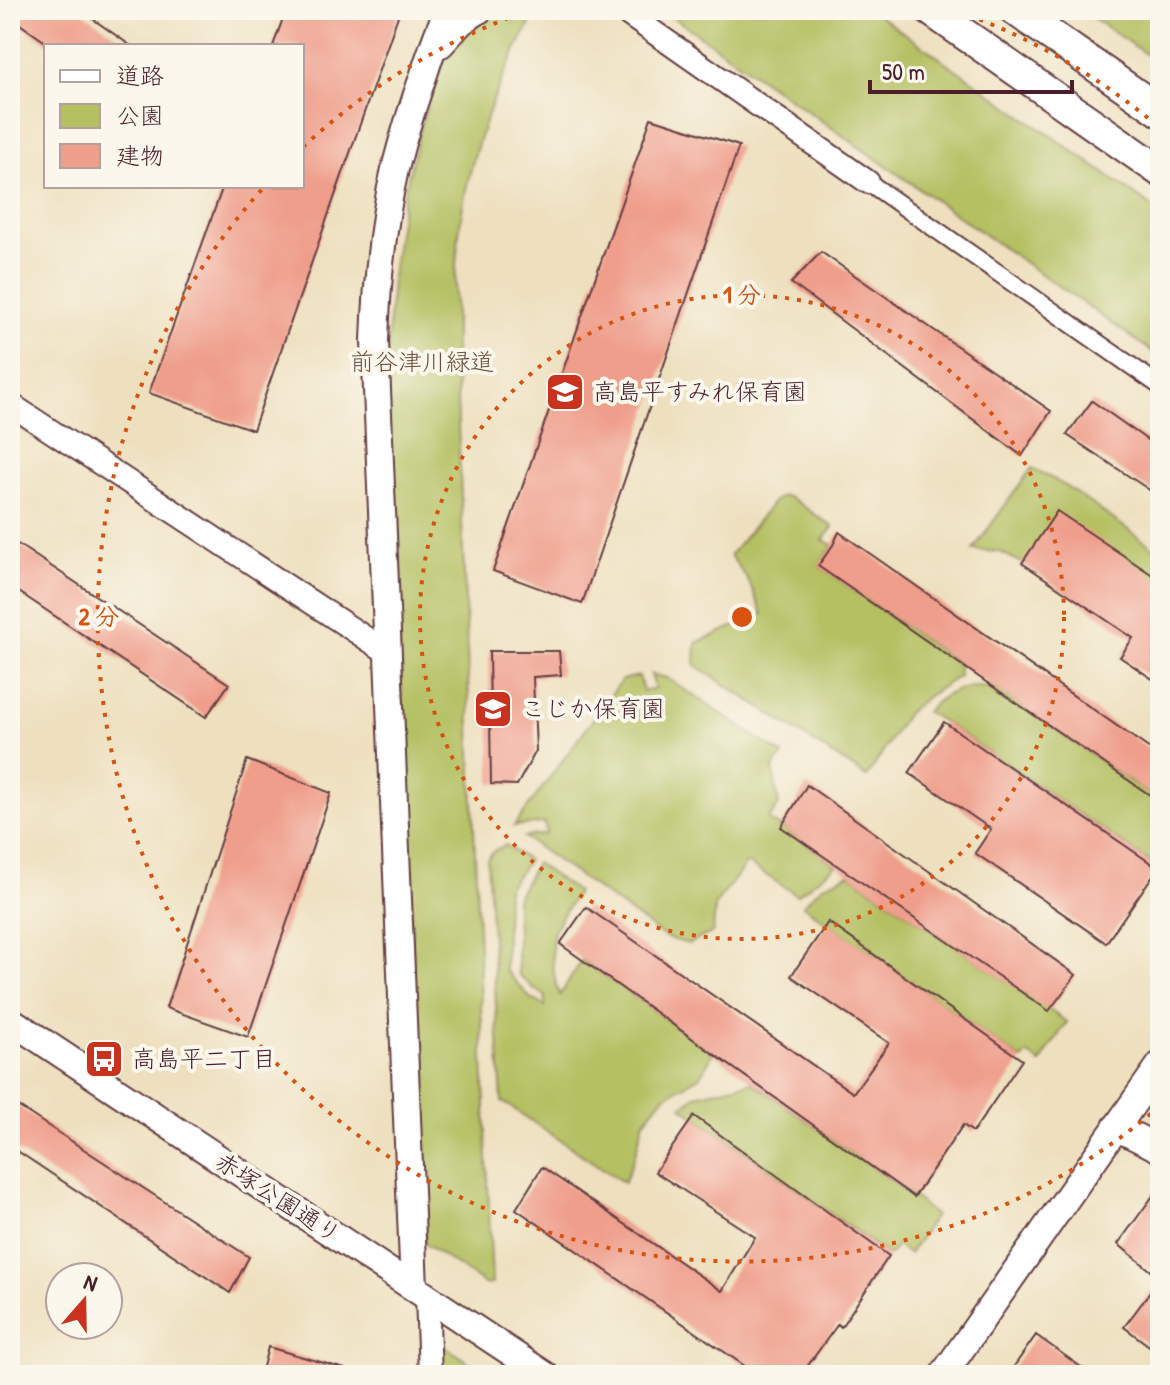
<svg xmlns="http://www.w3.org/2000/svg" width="1170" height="1385" font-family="'Patrick Hand','Klee One',sans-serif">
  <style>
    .green { fill: #b4c062; stroke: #7f7046; stroke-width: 2 }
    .building { fill: #ef9e8b }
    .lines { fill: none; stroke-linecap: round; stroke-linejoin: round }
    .pedestrian-casing { stroke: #633c41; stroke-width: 20 }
    .minor-casing { stroke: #633c41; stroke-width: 26 }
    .tertiary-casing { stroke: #633c41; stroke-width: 30 }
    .secondary-casing { stroke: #633c41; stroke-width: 34 }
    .pedestrian { stroke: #fff; stroke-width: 16 }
    .minor { stroke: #fff; stroke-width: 22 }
    .tertiary { stroke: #fff; stroke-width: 26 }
    .secondary { stroke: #fff; stroke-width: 30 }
    .ring { fill: none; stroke: #d8530f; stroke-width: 4; stroke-dasharray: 4 8 }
    .labels { text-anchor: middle; stroke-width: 8; stroke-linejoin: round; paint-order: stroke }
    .park-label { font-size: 24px; fill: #6a4f3c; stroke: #fbf7ec }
    .poi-label { font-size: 24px; fill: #4a1f2b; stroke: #fbf7ec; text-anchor: start }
    .street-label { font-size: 24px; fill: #4a1f2b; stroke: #fbf7ec }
    .centre { fill: #d8530f; stroke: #fbf7ec; stroke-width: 4 }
    .ring-label { font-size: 24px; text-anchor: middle; font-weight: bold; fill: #d8530f; stroke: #fbf7ec; stroke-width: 8; stroke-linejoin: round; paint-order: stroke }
  </style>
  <rect width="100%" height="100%" fill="#fbf7ec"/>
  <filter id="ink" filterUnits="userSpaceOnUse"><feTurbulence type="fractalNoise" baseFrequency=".0125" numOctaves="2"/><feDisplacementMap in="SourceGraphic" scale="16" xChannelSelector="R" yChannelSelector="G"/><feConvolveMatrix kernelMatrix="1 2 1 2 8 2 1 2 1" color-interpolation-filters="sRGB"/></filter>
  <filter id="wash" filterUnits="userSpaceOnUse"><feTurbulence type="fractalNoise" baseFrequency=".006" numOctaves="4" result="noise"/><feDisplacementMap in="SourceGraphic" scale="32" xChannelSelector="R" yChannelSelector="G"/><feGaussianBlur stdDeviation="1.8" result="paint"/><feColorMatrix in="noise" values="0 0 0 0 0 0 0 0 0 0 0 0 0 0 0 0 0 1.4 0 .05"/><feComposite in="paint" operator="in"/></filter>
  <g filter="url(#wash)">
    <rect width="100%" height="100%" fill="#eee0bf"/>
    <path class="green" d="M495 10H538C494 83 463 168 457 254 454 284 455 315 455 346L492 1284 486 1285 425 1244 387 355 392 276 403 198 422 122 448 49 477 19Z
      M663 10H871L1160 212V357Z
      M1082 10H1160V64Z
      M1032 468 1064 485 1160 552V580L1022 563 1000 552 973 550Z
      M783 496 791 498 833 527 823 540 833 545 819 566 958 663 959 676 928 696 907 713 867 777 695 665 696 643 763 614 748 580 730 555 775 500Z
      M651 674 667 678 783 755 773 768 779 805 768 820 781 827 836 865 797 895 747 863 715 905 713 932 688 944 665 937 524 837 546 834 545 823 514 826 622 680 639 676 643 691 655 689Z
      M975 687 995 688 1160 802V869L944 722 926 712C940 696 954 689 975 687Z
      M506 845 528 861 507 888 505 970 532 1000 533 999 545 1006V995L534 989 518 974 516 899 536 863 577 892C571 903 558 920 554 931 550 945 553 983 560 995L582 960 713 1053 701 1076 664 1097 643 1123 636 1152 624 1183 502 1101 487 859 495 850Z
      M849 874 1067 1022 1040 1063 1028 1054 1022 1060 803 905 822 886Z
      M752 1082 914 1197 935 1216 909 1254 897 1246 889 1255 682 1107 696 1095Z
      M445 1346 480 1370V1375H439L438 1351Z"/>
    <g id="blocks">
      <path class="building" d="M10 10H80L131 46H51L10 17Z
        M286 10H400L253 430 149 393 223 186H302V46H273Z
        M651 118 739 146 582 604 493 571Z
        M821 252 1051 411 1022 456 791 283Z
        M1092 401 1160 449V497L1067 435Z
        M1057 511 1160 580V684L1120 657 1133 638 1022 563Z
        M839 532 1160 756V802L818 566 833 545Z
        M10 539 229 684 206 717 10 586Z
        M489 651H559L561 675 533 677 536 751 517 785 491 784Z
        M944 722 1158 868 1106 943 975 853 991 829 909 773Z
        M247 760 331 793 248 1037 166 1008Z
        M807 785 1076 975 1049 1011 781 827Z
        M586 907 853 1093 889 1043 791 976 828 922 1022 1060 973 1132 963 1125 914 1197 560 944Z
        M10 1101 249 1257 230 1293 10 1146Z
        M694 1116 889 1256 841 1327 838 1324 801 1375H758L516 1209 542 1167 722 1291 755 1237 655 1172Z
        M1160 1186V1278L1118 1244Z
        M1160 1279V1354L1124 1327Z
        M1036 1335 1092 1375H1008Z
        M268 1347 345 1369 344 1375H261Z"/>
    </g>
  </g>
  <g filter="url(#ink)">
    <use href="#blocks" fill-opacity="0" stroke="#633c41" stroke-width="2"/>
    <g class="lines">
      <g class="pedestrian-casing">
        <path id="pedestrian" d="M868 182 1160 386"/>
      </g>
      <g class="minor-casing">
        <path id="minor" d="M622 10 868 182
          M10 404 387 652
          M427 1296 430 1375"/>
      </g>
      <g class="tertiary-casing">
        <path id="tertiary" d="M441 44 461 22 479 10
          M10 1020 545 1375
          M1116 1127 1160 1149
          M414 1288 375 341C377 283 382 225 395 169 403 137 413 105 424 74 431 52 438 31 448 10
          M943 1375 1160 1065"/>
      </g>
      <g class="secondary-casing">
        <path id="secondary" d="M930 10 1160 171
          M1015 10 1160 111"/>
      </g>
      <use href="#pedestrian" class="pedestrian"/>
      <use href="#minor" class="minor"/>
      <use href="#tertiary" class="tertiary"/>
      <use href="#secondary" class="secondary"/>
    </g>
  </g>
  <g class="ring">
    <circle cx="742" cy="617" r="322"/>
    <path d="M1160 1106A643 643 0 0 1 264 187M303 147A643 643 0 0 1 527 11M957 11A643 643 0 0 1 1160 128"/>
  </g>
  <defs>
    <g id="school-square" transform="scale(2)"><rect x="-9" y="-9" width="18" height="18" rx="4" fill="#c8321e" stroke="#fbf7ec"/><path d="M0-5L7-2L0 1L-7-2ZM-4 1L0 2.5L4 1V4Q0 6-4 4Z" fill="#fff"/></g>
    <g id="bus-square" transform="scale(2)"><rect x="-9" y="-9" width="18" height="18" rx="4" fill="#c8321e" stroke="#fbf7ec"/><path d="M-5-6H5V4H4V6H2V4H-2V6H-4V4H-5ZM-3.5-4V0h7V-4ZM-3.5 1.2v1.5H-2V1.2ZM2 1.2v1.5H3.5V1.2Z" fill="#fff"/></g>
  </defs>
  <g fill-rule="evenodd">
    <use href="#school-square" x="565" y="392"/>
    <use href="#school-square" x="493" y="709"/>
    <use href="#bus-square" x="104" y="1059"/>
  </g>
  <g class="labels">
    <g class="park-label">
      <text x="422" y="370">前谷津川緑道</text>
    </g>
    <g class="poi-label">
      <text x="593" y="400">高島平すみれ保育園</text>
      <text x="521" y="717">こじか保育園</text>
      <text x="132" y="1067">高島平二丁目</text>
    </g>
    <g class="street-label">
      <text transform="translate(278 1198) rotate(33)" y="8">赤塚公園通り</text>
    </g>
  </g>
  <circle cx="742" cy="617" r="12" class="centre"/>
  <g class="ring-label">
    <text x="742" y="303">1 分</text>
    <text x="99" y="625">2 分</text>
  </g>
  <rect width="1170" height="1385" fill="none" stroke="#fbf7ec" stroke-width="40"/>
  <rect x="44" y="44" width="260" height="144" fill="#fbf7ec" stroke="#b4a19f" stroke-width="2"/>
  <rect x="60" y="70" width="40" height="12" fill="#ffffff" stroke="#b4a19f" stroke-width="2"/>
  <text x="116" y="84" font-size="24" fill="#4a1f2b">道路</text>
  <rect x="60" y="104" width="40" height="24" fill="#b4c062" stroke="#b4a19f" stroke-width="2"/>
  <text x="116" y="124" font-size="24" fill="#4a1f2b">公園</text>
  <rect x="60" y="144" width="40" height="24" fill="#ef9e8b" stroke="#b4a19f" stroke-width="2"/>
  <text x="116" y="164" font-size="24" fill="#4a1f2b">建物</text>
  <g transform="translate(84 1301) rotate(20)"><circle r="38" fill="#fbf7ec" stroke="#b4a19f" stroke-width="2"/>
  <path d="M0-6L14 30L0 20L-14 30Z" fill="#c8321e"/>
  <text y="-12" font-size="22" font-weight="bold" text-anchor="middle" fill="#4a1f2b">N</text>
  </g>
  <path d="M870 80v12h202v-12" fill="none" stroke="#4a1f2b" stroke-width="4"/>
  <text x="882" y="80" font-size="24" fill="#4a1f2b" stroke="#fbf7ec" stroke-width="6" paint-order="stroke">50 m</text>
</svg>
